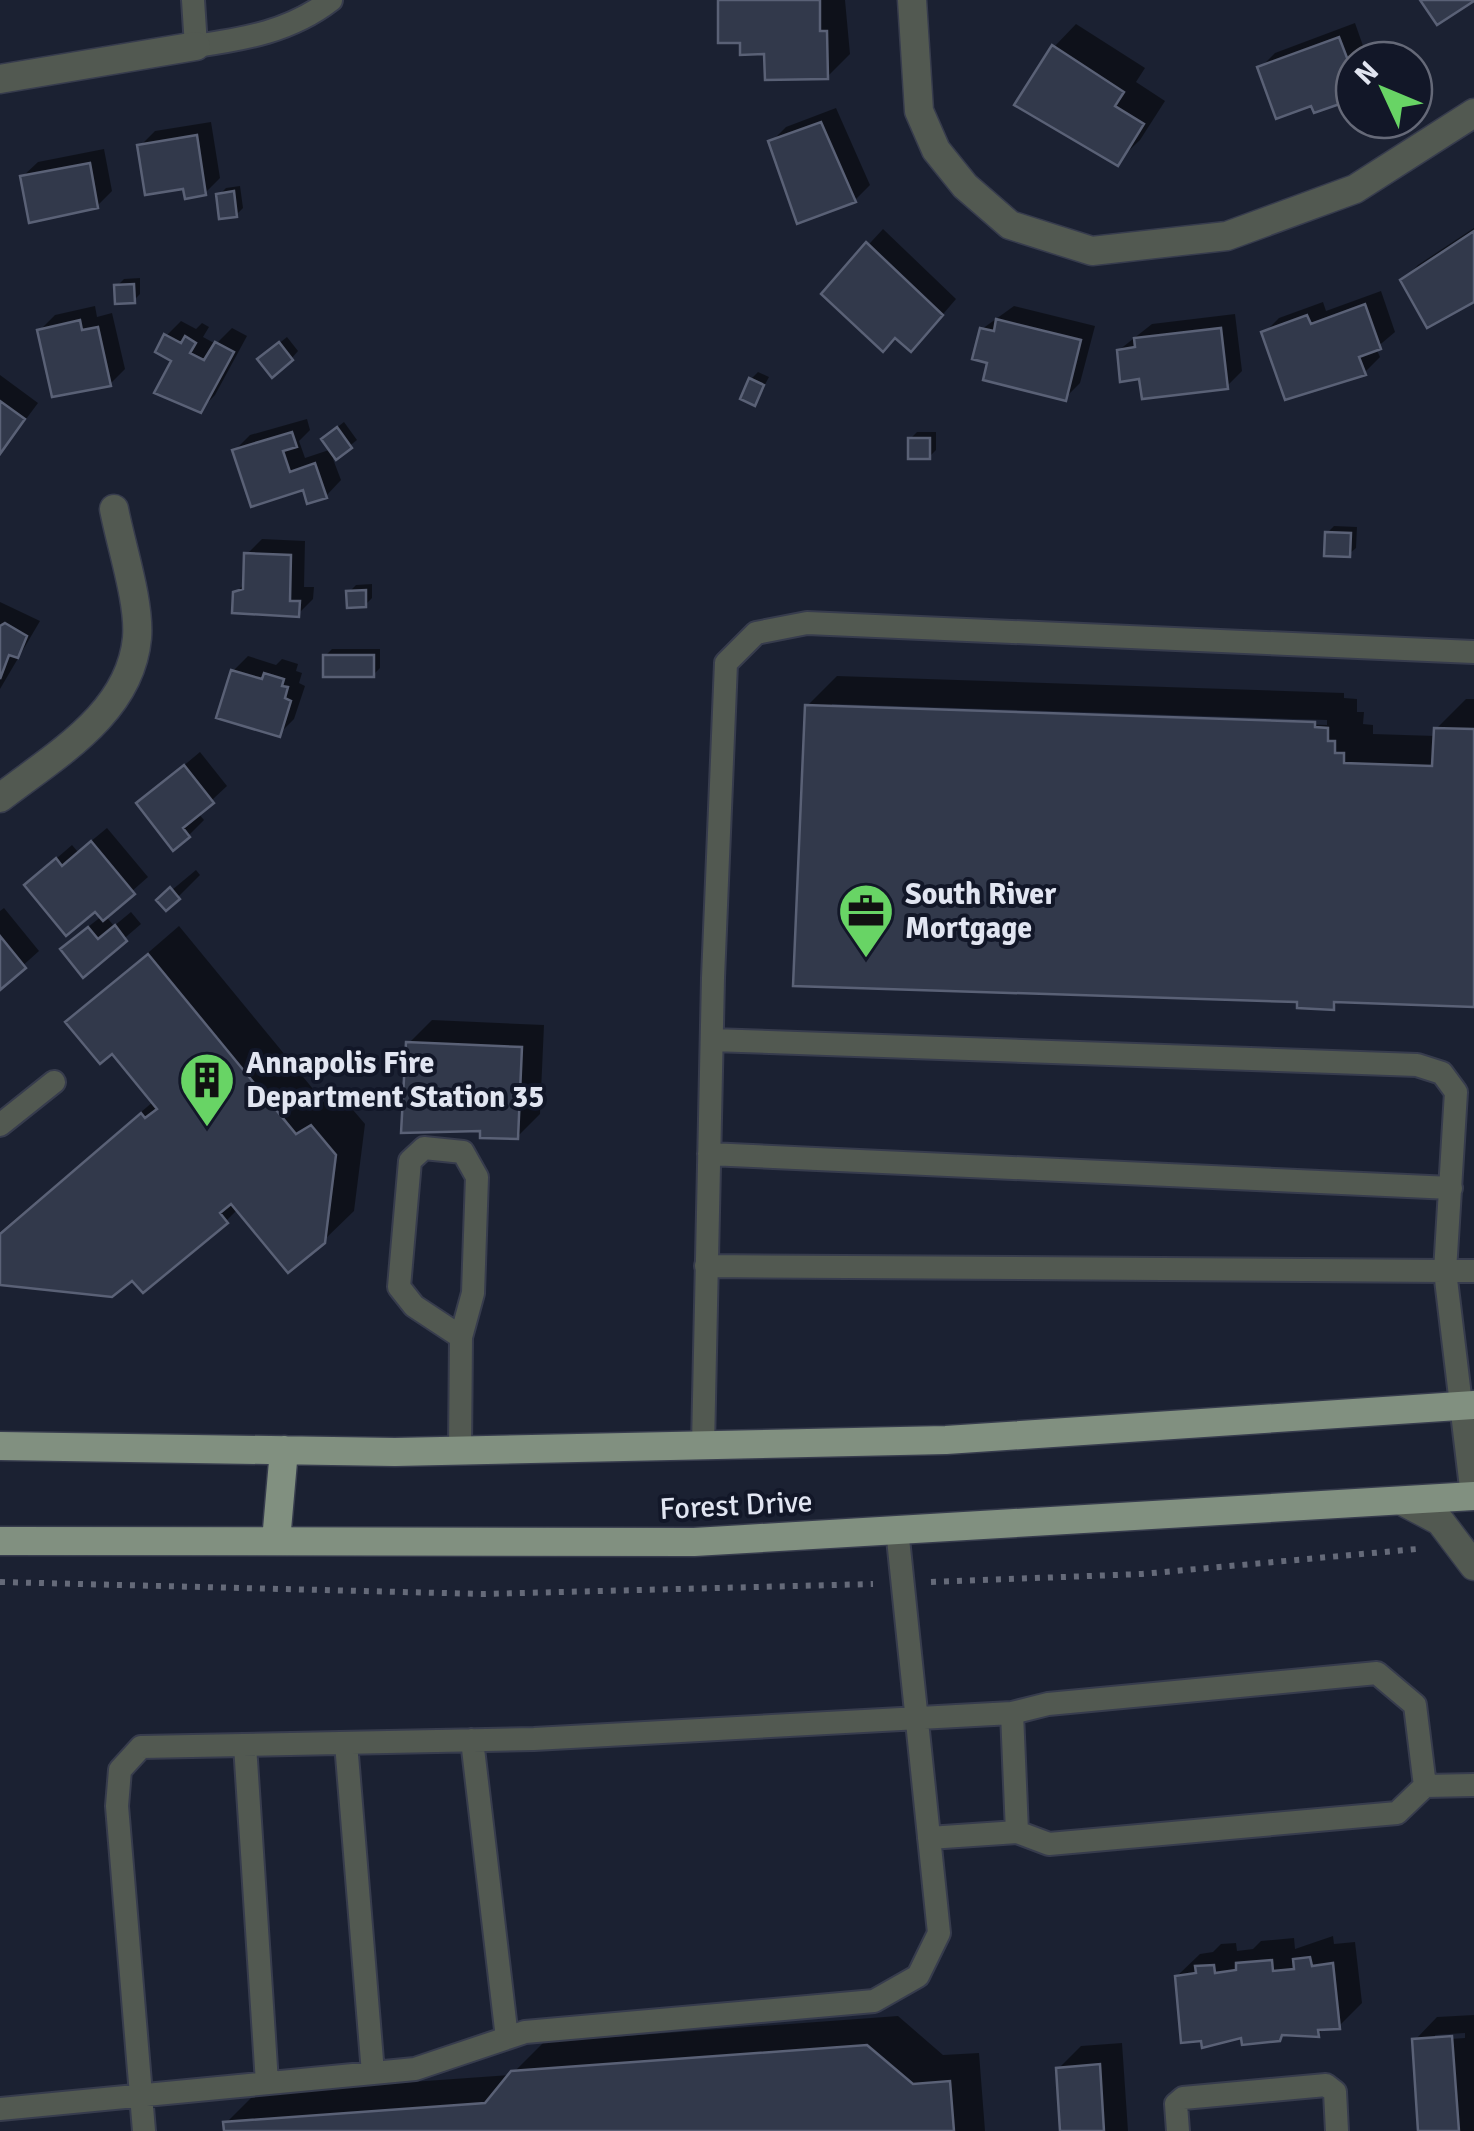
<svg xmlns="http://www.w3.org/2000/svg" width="1474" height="2131" font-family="Signika,sans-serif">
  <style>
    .shadow { fill: #0007; fill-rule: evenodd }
    .building { fill: #32394b; stroke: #5a6176; stroke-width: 2.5 }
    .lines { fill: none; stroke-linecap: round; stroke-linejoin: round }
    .service-casing { stroke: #373c4d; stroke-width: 26 }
    .minor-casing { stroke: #373c4d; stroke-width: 31 }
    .primary-casing { stroke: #373c4d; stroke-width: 31 }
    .path { stroke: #656a79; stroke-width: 6; stroke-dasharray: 5 8; stroke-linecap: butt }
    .service { stroke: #525951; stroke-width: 22 }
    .minor { stroke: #525951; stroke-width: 28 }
    .primary { stroke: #819080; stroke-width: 28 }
    .labels { text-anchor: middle; stroke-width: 8; stroke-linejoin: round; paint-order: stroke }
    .poi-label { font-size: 30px; font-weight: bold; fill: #e1e5f1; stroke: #121728; text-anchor: start }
    .street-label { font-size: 30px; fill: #e1e5f1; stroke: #121728 }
  </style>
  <rect width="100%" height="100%" fill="#1b2132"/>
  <path class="shadow" d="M720 0H845L850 54 827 77 743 41Z
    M1355 23 1368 60H1354V96L1312 103 1260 68 1275 53Z
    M1076 24 1145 68 1136 82 1165 101 1140 140 1117 162 1054 47Z
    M836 108 870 185 855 200 771 142 786 127Z
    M211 122 220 178 205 193 185 186 140 146 155 131Z
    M104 149 112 191 97 206 22 177 38 162Z
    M240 186 243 208 236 215 219 195 226 188Z
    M1474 228V299L1403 280 1418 265Z
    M883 229 956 299 926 334 896 336 824 293Z
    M140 278V294L133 301 117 286 124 279Z
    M1381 291 1395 332 1376 348 1380 357 1365 372 1264 333 1279 318 1323 302 1326 311Z
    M95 306 97 317 112 313 125 369 110 384 40 330 55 315Z
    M1014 306 1095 326 1080 383 1065 398 990 362 982 329Z
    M1235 314 1242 371 1227 386 1141 376 1119 350 1152 324Z
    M181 321 196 329 202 323 209 327 203 337 216 344 232 328 247 336 215 395 200 410 166 336Z
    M287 337 298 351 292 358 267 353Z
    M758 372 769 377 755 403 751 379Z
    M0 375 38 403 0 454Z
    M307 419 310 430 299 441 305 458 332 449 331 432 344 422 357 440 333 459 341 480 326 496 235 450 250 435Z
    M917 432H936V450L929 457 910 439Z
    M1334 526 1357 527 1356 548 1349 554 1327 533Z
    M262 539 305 541 304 587H314L313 599 298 614 236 593 243 585 247 554Z
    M372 584V598L365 605 349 592 356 585Z
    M0 602 40 621 0 689Z
    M332 649H380V668L373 675 325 656Z
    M248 656 276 665 282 659 298 664 296 671 302 673 299 683 305 686 294 719 279 734 233 671Z
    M837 676 1344 693V698L1357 699V712H1364L1363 724 1373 725V734L1436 736V729L1466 699H1474V1004L1340 1000 1333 1007 1300 1000 807 706ZM832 704 1327 720V725L832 709Z
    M200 752 227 786 198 813 204 820 189 835 139 803Z
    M107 828 148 877 105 915 114 926 131 912 141 924 83 974 79 934 102 916 42 871 72 845 78 852Z
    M196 870 200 875 178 897 160 900Z
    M4 908 39 951 0 986V911Z
    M179 926 327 1106 342 1097 365 1124 354 1211 323 1241 238 1209 226 1221 132 1277 0 1282V1232L154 1101 112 1051 68 1022Z
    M432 1020 544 1025 540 1114 517 1137 409 1043Z
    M1333 1936 1334 1944 1355 1942 1362 2003 1339 2026 1325 2027 1318 2035 1285 2033 1279 2039 1243 2035 1177 1976 1200 1954 1213 1952 1221 1944 1236 1943 1237 1951 1253 1949 1261 1941 1294 1938 1295 1949Z
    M1474 2015V2131H1421L1415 2040 1437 2017ZM1465 2033V2038L1435 2040V2035Z
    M898 2016 943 2055 979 2053 985 2131H227L226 2123 256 2093 511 2075 544 2042Z
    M1122 2043 1128 2131H1062L1058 2069 1081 2046Z"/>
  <path class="building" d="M718 0H820V31H827L828 79 765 80 764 54 740 55V43H718Z
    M1420 0H1474V1L1437 25Z
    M1339 37 1354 76V99L1314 113 1311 106 1276 119 1257 67Z
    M1052 45 1124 92 1115 106 1144 124 1118 166 1014 105Z
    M821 122 856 202 797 224 768 141Z
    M197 135 206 195 185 199 183 189 145 195 137 145Z
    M90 163 98 208 29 223 20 176Z
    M234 191 237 217 219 219 216 194Z
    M1474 231V302L1427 328 1400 280Z
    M866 242 943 315 911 352 895 338 883 352 821 294Z
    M134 284 135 303 115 304 114 285Z
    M1365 304 1381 349 1359 357 1366 375 1285 400 1261 332 1307 315 1311 324Z
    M996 319 1081 340 1066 401 983 380 987 363 972 359 980 328 994 331Z
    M80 320 82 330 98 327 111 386 52 397 37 330Z
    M1221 328 1228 389 1142 399 1139 379 1120 382 1117 350 1135 347 1134 338Z
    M164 334 181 343 185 336 196 343 190 353 204 360 215 342 234 352 201 413 154 393 171 361 155 352Z
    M279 342 293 360 272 378 257 359Z
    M749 378 764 385 755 406 740 399Z
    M0 401 25 419 0 454Z
    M337 427 352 448 336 460 321 439Z
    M292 432 297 447 283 451 290 472 315 463 327 498 307 504 303 490 251 507 232 450Z
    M908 438H930V459H908Z
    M1325 532 1351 533 1350 557 1324 556Z
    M244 553 291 555 290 601H300L299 617 232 613 233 592 243 589Z
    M366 590V607L347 608 346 591Z
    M5 623 27 636 18 658 9 655 0 679V626Z
    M323 655H374V677H323Z
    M231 670 262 679 264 673 284 679 282 686 288 687 285 698 291 701 280 737 216 718Z
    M805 705 1315 722V727L1328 728V741H1335V753H1344V763L1432 766 1434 728 1474 729V1007L1334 1002V1010L1297 1008V1002L793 986Z
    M184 765 214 803 183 828 190 837 173 851 136 803Z
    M91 841 135 894 103 921 95 912 66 936 24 885 56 858 62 866Z
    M170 887 180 899 166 911 156 900Z
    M115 925 127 941 83 978 60 949 88 927 98 939Z
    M0 936 26 968 0 990Z
    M148 954 296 1134 311 1125 336 1155 325 1243 288 1273 231 1204 220 1213 228 1223 143 1293 132 1281 112 1297 0 1285V1234L141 1113 145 1118 157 1109 112 1054 100 1064 65 1022Z
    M406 1042 522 1047 518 1139 480 1138V1131L401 1133Z
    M1310 1957 1312 1966 1333 1963 1340 2029 1318 2030 1319 2037 1282 2035 1280 2041 1242 2045 1241 2038 1202 2048 1201 2041 1181 2043 1175 1976 1196 1973 1195 1966 1214 1965 1215 1973 1236 1970V1963L1272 1960 1273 1971 1294 1969 1293 1959Z
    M1452 2036 1459 2131H1418L1412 2039Z
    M867 2045 913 2084 950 2081 954 2131H224L223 2122 485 2103 511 2071Z
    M1100 2064 1104 2131H1060L1056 2068Z"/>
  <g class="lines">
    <g class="service-casing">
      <path id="service" d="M193 0 196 46C245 39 291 31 331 0
        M0 1125 54 1082
        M709 1154 1451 1188
        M706 1266 1445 1271 1456 1092 1442 1073 1417 1065 712 1040
        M703 1446 713 978 726 663 756 633 807 623 1474 652
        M460 1451 461 1337 473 1293 477 1177 463 1152 424 1148 410 1161 399 1287 414 1306 461 1337
        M1472 1496 1445 1271H1474
        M472 1740 507 2038
        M346 1743 373 2073
        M245 1745 267 2083
        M1425 1786 1415 1705 1377 1673 1048 1704 1012 1713 1017 1832 1049 1844 1397 1813 1425 1786 1474 1785
        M929 1838 1017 1832
        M0 2109 415 2069 525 2032 874 2001 918 1976 939 1933 897 1529
        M144 2131 117 1806 120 1770 141 1747 534 1739 1012 1713
        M1178 2131 1176 2104 1183 2098 1326 2085 1335 2092 1337 2131"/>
    </g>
    <g class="minor-casing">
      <path id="minor" d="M912 0 919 111 936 150 965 186 1010 225 1092 251 1227 236 1355 189 1474 113
        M0 79 196 46
        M0 798C54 756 130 714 137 638 140 602 121 546 114 509
        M1404 1502 1440 1521 1474 1566"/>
    </g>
    <g class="primary-casing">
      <path id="primary" d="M0 1446 395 1452 946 1440 1474 1405
        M0 1541 694 1542 1474 1496
        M276 1541 284 1450"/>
    </g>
    <path class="path" d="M0 1582 483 1594 873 1584
      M931 1582 1142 1574 1417 1549"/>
    <use href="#service" class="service"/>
    <use href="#minor" class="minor"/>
    <use href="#primary" class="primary"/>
  </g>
  <defs>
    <g id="office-pin" transform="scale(2.875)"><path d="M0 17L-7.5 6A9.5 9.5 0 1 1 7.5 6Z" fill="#68d465" stroke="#121728"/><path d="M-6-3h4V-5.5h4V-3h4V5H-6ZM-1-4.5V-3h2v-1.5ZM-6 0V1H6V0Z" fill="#111"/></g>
    <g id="building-pin" transform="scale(2.875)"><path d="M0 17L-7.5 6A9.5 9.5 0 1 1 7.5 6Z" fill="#68d465" stroke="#121728"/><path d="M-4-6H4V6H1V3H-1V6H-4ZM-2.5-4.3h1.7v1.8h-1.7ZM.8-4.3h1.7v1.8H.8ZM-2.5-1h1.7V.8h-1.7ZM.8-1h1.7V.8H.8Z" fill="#111"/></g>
  </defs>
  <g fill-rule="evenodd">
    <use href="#office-pin" x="866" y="911"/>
    <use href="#building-pin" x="207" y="1080"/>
  </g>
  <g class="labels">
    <g class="poi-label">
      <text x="905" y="904">South River<tspan x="905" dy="34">Mortgage</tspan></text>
      <text x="246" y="1073">Annapolis Fire<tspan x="246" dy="34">Department Station 35</tspan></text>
    </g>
    <g class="street-label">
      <text transform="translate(736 1505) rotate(-3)" y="10">Forest Drive</text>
    </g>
  </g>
  <g transform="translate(1384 90) rotate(314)"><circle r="48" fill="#121728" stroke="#656978" stroke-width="2.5"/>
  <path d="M0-8L18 38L0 25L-18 38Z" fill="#68d465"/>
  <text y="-15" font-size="28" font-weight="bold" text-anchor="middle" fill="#e1e5f1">N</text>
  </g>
</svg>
